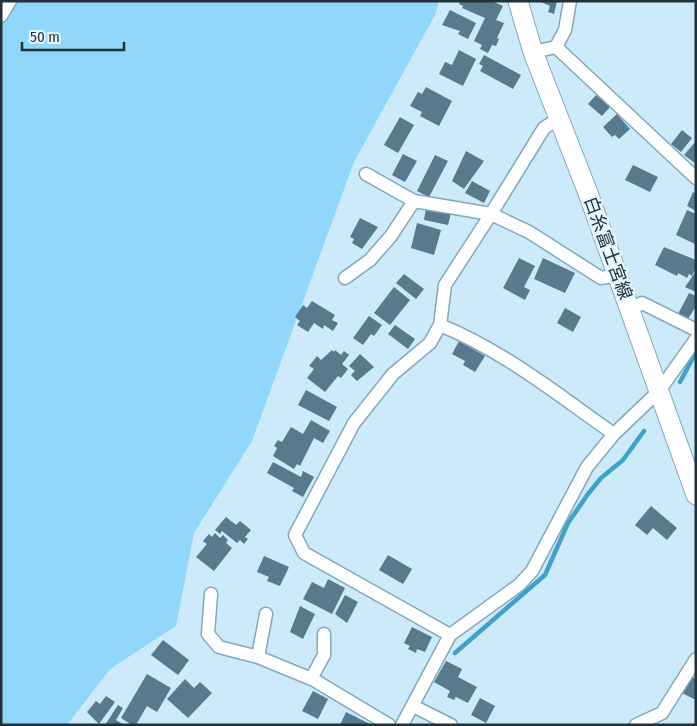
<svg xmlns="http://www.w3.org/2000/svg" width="697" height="726" font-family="'Fira Sans Condensed','Noto Sans JP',sans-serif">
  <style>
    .green { fill: #90d7fb }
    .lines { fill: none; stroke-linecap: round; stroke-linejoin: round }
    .stream { stroke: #40a1cd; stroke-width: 4.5 }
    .building { fill: #577a8c }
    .minor-casing { stroke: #83a8bb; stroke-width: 15 }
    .secondary-casing { stroke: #83a8bb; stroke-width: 21 }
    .minor { stroke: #fff; stroke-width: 12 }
    .secondary { stroke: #fff; stroke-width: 19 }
    .labels { text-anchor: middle; stroke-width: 5; stroke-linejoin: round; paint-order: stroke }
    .street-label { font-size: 18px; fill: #223138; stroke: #e6f5fd }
  </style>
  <rect width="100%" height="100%" fill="#cceafa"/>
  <path class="green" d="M1 1H439L435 15 354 162 252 441 194 533 176 626 110 669 67 725H1Z"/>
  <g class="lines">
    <path class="stream" d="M680 382 696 352
      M455 653 545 575 568 523 588 494 601 478 623 460 644 431"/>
  </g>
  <path class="building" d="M460 1H492L503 6 496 20 504 23 497 38 499 39 496 46 492 45 488 53 480 49 482 45 474 41 485 18 462 8 463 6 459 4Z
    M539 1H557L554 14 548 12 550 6Z
    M450 10 476 23 468 39 458 34 460 31 442 25Z
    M459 50 476 59 463 86 439 74 445 62 452 65Z
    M484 55 521 75 513 89 480 71 483 66 479 64Z
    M426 87 452 101 439 126 420 116 422 112 410 106 418 92 422 94Z
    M596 95 610 107 602 116 588 104Z
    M617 114 630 129 619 139 615 135 612 137 603 127Z
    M400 117 414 125 398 153 384 145Z
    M682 130 692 138 681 152 671 144Z
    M696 141V164L684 155Z
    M466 151 484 161 464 189 452 181Z
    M403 154 417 161 405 182 392 175Z
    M435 155 448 161 429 197 417 191Z
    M633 165 658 177 650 192 625 180Z
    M472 181 490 191 484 203 465 193Z
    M693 192 696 194V211L687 206Z
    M426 208 451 213 448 225 424 220Z
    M687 210 696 214 695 244 676 235Z
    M360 218 378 227 362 249 352 243 354 239 350 237Z
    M417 223 441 230 434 255 411 248Z
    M664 247 696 260V268L692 276 689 274 687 278 678 273 677 276 655 265Z
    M519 258 535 266 524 287 530 290 525 300 503 288Z
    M543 258 575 273 565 293 534 279Z
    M696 271V292L685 287Z
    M404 274 424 289 416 299 396 283Z
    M394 287 410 300 390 325 374 313Z
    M689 293 696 296V306L688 319 678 314Z
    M312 301 335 315 332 320 338 323 333 331 324 325 323 329 314 323 308 332 297 325 300 321 295 317 303 305 307 308Z
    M565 308 581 317 573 332 557 323Z
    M369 316 382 325 374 336 371 334 363 345 353 338Z
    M395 325 415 339 408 349 388 334Z
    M459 341 485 356 475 372 463 365 465 361 452 354Z
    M332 350 334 352 335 350 341 355 344 351 349 355 342 364 348 369 341 378 338 376 325 392 307 378 314 369 309 366 317 356 321 360Z
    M360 354 374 367 357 381 351 375 355 371 349 366Z
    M306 390 337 407 329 421 298 405Z
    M311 420 330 431 323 443 314 438 300 466 297 464 294 469 273 456 277 448 274 446 278 440 282 442 291 427 303 434Z
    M273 462 301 477 303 471 314 477 303 497 292 491 294 488 267 473Z
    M651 506 677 528 667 540 653 528 647 535 635 525Z
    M226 517 236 525 240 521 251 530 245 537 248 539 244 544 240 540 237 543 222 531 220 534 215 530Z
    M215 533 220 538 223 535 228 540 226 543 232 548 214 571 196 557 207 544 203 541 209 534 212 537Z
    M388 555 412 569 403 584 379 570Z
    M264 556 289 567 280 586 267 581 269 577 257 572Z
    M328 579 345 588 332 614 303 599 312 582 324 588Z
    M345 595 358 602 347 623 335 614Z
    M300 606 315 614 303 639 290 632Z
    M412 627 432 637 425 652 417 649 416 653 408 649 410 646 404 643Z
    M163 640 189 660 178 675 151 655Z
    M446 661 462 669 458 677 477 687 468 703 456 697 454 700 447 697 450 691 434 682Z
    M147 674 171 688 157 712 147 706 136 725H132L121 718Z
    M691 676 696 679V700L682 693Z
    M185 679 194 688 200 682 212 693 188 718 167 699Z
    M313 691 328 699 318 719 302 711Z
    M106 696 115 702 99 724 87 712 96 701 100 704Z
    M480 698 495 706 486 723 471 715Z
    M118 705 123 708 116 720 124 725H105Z
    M346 712 372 725H340Z"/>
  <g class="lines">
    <g class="minor-casing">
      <path id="minor" d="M1 16 10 1
        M556 47 565 30 570 1
        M533 52 556 47 696 178
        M366 174 414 201 491 214 544 128 559 118
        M345 278 370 260 391 236 414 201
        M630 310 642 303 696 330
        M440 325C504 351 558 395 614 434
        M211 594 208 634 219 647 258 657 314 680 389 725
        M450 635 304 553 295 535 354 423 393 374 430 343 440 325 445 285 491 214 529 232 601 278 618 275
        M258 657 266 614
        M311 679 324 655V634
        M413 706 451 725
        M402 725 450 635 519 585 532 571 587 467 614 434 659 391 696 339
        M636 725 662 713 696 659"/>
    </g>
    <g class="secondary-casing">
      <path id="secondary" d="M518 1 533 52 588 193 696 495"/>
    </g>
    <use href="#minor" class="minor"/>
    <use href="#secondary" class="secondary"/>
  </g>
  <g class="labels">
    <g class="street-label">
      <text transform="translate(608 248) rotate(70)" y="6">白糸富士宮線</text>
    </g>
  </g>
  <rect width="697" height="726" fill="none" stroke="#223138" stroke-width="5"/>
  <path d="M22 42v8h102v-8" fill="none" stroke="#223138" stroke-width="2.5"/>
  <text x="30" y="42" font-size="15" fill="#223138" stroke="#e6f5fd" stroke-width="4" paint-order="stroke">50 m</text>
</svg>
